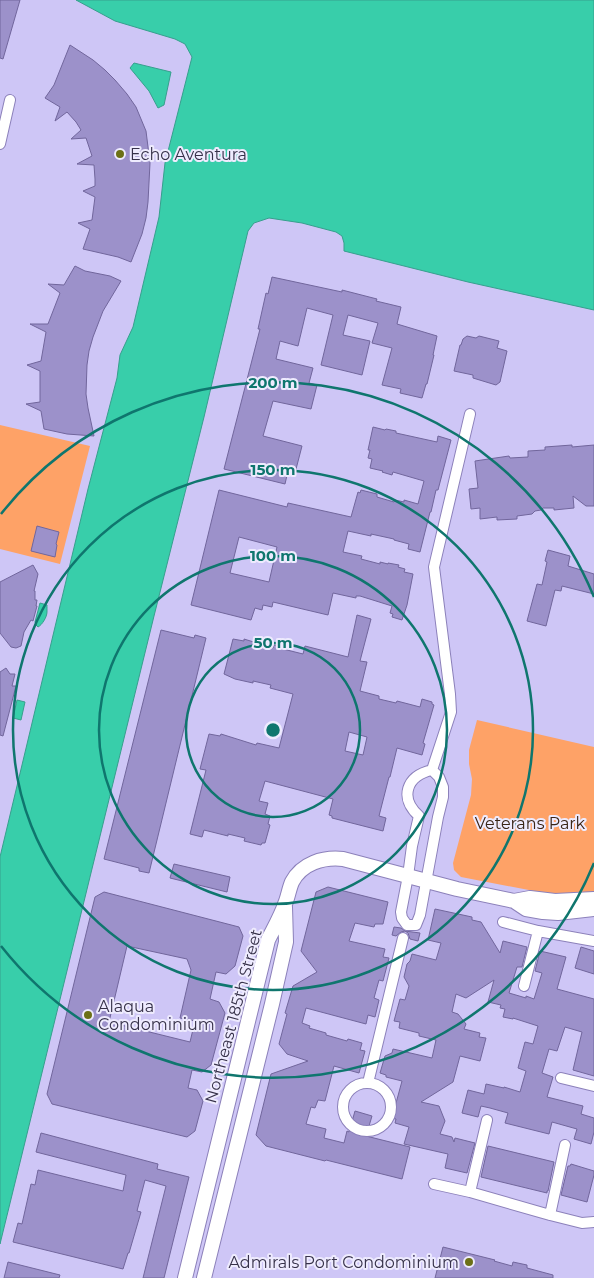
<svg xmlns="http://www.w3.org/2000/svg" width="594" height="1278" font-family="Montserrat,sans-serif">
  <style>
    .green { fill: #fea267 }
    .water { fill: #38ceaa; stroke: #379f8d }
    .building { fill: #9c91ca; stroke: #71669c; fill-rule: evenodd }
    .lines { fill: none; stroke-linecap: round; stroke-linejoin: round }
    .street-casing { stroke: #8c81ba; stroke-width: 12 }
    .secondary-casing { stroke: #8c81ba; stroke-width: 16 }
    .street { stroke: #fff; stroke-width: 10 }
    .secondary { stroke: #fff; stroke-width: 14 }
    .ring { fill: none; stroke: #0f766e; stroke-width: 2.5 }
    .poi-dot { fill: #6c7016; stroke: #eeebfe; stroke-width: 2 }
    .labels { text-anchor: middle; stroke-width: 4; stroke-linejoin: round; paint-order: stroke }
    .poi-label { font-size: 16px; fill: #363149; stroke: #eeebfe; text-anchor: start }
    .park-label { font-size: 16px; fill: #392416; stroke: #eeebfe }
    .street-label { font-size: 16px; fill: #363149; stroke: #eeebfe }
    .centre { fill: #0f766e; stroke: #eeebfe; stroke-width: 2.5 }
    .ring-label { font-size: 15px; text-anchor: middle; font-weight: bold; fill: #0f766e; stroke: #eeebfe; stroke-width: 4; stroke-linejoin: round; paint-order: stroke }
  </style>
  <rect width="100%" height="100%" fill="#cec6f6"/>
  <path class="green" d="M0 425 90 446 60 564 0 549Z
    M477 720 594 747V892L555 895 461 877 454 870 453 863 471 795 472 779 469 764V750Z"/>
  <path class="water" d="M76 0H594V310L468 282 344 251V243L342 236 336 232 302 223 269 218 254 223 248 231 204 417 154 616 0 1244V857L88 489 117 378 120 355 133 327 159 217 165 163 192 57 185 44 175 39 115 21Z
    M134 63 171 72 164 105 158 108 149 91 130 68Z
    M40 603 47 605C47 607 47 609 47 612 47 617 42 625 38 627L36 625 35 622Z
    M17 700 25 702 21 720 13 718Z"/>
  <path class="building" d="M0 0H20L3 59 0 58Z
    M70 45 93 60 105 70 115 80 127 94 136 107 146 131 150 163 148 202 146 218 142 234 131 262 118 257 83 249 90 229 78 223 92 220 95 197 83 191 95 186V179L94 165 77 164 92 156 86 138 71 139 81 130 76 122 67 112 55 121 60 107 45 98 54 85Z
    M75 266 85 271 110 276 121 281 103 311 93 337 89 351 87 365 86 394 88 408 94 436 67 434 44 429 41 411 26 404 40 402V371L27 365 41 361 46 332 30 324H48L60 293 48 284 64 285Z
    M272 277 342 292V290L377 299 376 301 401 307 397 324 437 336 433 355H434L427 384H426L422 398 400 393 401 389 382 385 392 348 372 343 378 323 348 315 343 335 370 341 362 375 321 365 333 315 307 308 298 346 280 341 276 359 313 368 309 383 317 385 311 409 273 401 263 436 302 446 295 473 288 471 285 484 224 469 260 329H258L266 293 268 294Z
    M467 336 476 338 479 336 499 341 497 348 507 351 500 382 496 385 473 378V375L454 371 460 345H461L463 339Z
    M373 427 385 430 386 429 396 431V433L437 442 438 436 451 440 438 490H436L431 512H430L420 552 408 549 409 544 394 540V539L371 534V536L348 531 343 552 362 556 361 559 380 564V562L388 564V563L399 565 398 567 405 569 404 572 413 574 407 605 402 620 392 617 393 614 390 613 392 606 360 596H356V598L333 593 328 615 273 602 272 607 263 605 262 610 255 608 251 620 191 605 219 490 287 507 288 503 351 517 358 492 360 493 361 490 377 494V497L394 502 395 500 404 502V500L418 504 424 481 393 472 392 475 382 472 383 471 370 468 372 459 368 458 370 450H368ZM239 537 277 547 269 582 230 573Z
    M572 445V447L594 445V506H586L573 496 574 508 554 510V508H543L541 510 535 511 532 514 517 516V519L497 520V517L480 519V508L471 509 469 489 478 488 475 461 509 456 510 458 528 457V451L545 450V447Z
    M37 526 59 532 56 544 57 545 55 557 31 551Z
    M548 550 570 556 568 566 594 574V594L562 586 561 591 555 590 546 626 527 621 537 584 542 585 547 562 545 561Z
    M33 565 38 574 34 591H35V600H37L36 606H37L33 621 31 620 24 632 21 646 16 648 11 647 0 633V582Z
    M357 615 371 619 360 661 367 662 360 691 379 696V699L396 703 397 701 420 707 422 699 432 702V704L434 705 423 743 425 744 422 755 397 748 390 777H389L379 816 386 818 383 831 332 818V816L329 815 333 799 265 781 259 801 268 803 265 814 270 816 268 824 270 825 265 843H262L261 845 244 841 245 838 228 834V836L204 830 202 837 190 834 206 770 200 769 209 734 220 736 221 734 256 745 257 743 279 748 293 694 270 688 271 685 253 681V683L235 679 224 674 233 639 244 641V639L273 648 274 645 284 647 283 649 303 654 305 646 348 657ZM349 732 367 737 363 755 345 751Z
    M161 630 194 638 195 635 206 638 149 873 139 871V868L104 859Z
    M6 668 10 674H15L12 686H16L3 736 0 735V672Z
    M174 864 230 877 227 892 170 878Z
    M328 887 388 902 383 924H375L374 927 355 923 349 941 385 949 383 957 389 958 383 981 379 980 374 998 379 1000 375 1017 368 1015 366 1024 306 1008 302 1023 310 1026 309 1028 326 1033V1035L347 1041 348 1039 362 1043 360 1050 365 1051 359 1073 334 1066 325 1101 318 1100 315 1108 311 1107 306 1124 326 1129 324 1138 344 1143 347 1131 349 1132 355 1111 372 1116 366 1136 410 1147 402 1179 326 1160 325 1161 266 1146 256 1135 271 1074 308 1061 287 1054 279 1044 287 1014 285 1013 293 986 317 972 301 951 316 892Z
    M104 892 239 927 243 936 235 966 226 974 216 972 210 999 219 1002 225 1013 211 1065 202 1072 192 1070 188 1088 197 1090 203 1101 195 1131 187 1137 52 1104 47 1094 95 897ZM127 946 187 959 191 970 180 1018 195 1021 190 1042 109 1022Z
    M435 909 472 917V920L481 922 500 953 503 941 527 947 522 967H517L509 993 526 998V996L534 999 542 973 535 971 540 951 566 957 557 989 594 999V1076L573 1070 582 1032 565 1027 557 1051 549 1049 542 1073 553 1077 547 1097 583 1106 581 1114 594 1118V1132L591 1144 574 1139 577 1129 552 1122 549 1134 505 1123 508 1113 490 1108 481 1106 478 1117 462 1113 468 1090 484 1094 486 1084 504 1088V1087L520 1092 526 1071 518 1068 525 1042 533 1044 538 1026 513 1018V1019L503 1017 505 1009 500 1008 501 1005 488 1002 494 980 466 998 456 994 452 1012 458 1014 466 1024 464 1029 480 1033 479 1037 486 1038 480 1061 460 1056 453 1082 421 1102 439 1106 445 1121 440 1134 452 1137 454 1142 455 1138 475 1143 467 1173 445 1168 448 1154 404 1144 409 1127 395 1123 396 1119 392 1118 402 1081 386 1077V1075L380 1073 385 1056 392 1053 393 1049 432 1058 436 1040 419 1036V1033L399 1028 400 1022 394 1021 400 999 405 1000 409 986 404 977 407 964 410 961 412 954 436 960 441 943 428 940Z
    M394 927 401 928 405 931 401 932 396 936 392 935Z
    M405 931 420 933 418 941 410 939 408 933Z
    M581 947 594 951V974L575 968Z
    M41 1133 158 1164 157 1169 189 1177 164 1278H143L166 1186 145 1180 137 1211 141 1212 129 1253H128L123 1269 13 1242 18 1223 22 1224 31 1184 35 1185 38 1170 123 1191 126 1175 36 1152Z
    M488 1146 554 1162 548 1191H547V1193L481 1177Z
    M571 1164 594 1171V1175L587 1202 561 1195 568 1166H570Z
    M443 1247 495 1260 494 1261 512 1266 513 1262 527 1265V1268L553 1275V1278H435Z
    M8 1262 60 1275 59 1278H4Z"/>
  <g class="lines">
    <g class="street-casing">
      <path id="street" d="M0 144 10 100
        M432 770 451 712 450 694 434 567 470 414
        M503 922 538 931 594 941
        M407 925 402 918 401 912 408 876 412 846 419 816C399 798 406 776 432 770
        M407 925H416L420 915 438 817 443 797V787L439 777 432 770
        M524 986 538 931
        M561 1078 594 1086
        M368 1083 403 938
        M343 1107a24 24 0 1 1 48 0a24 24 0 1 1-48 0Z
        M434 1184 470 1192 550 1215 582 1223 594 1222
        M470 1192 487 1120
        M550 1215 565 1145"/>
    </g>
    <g class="secondary-casing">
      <path id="secondary" d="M514 901 530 898 555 901 594 899
        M185 1278 268 940C274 928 281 916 285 904 288 897 289 889 292 882 302 863 323 857 343 859L457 889 514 901 526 909 543 912 558 913 594 909
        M204 1278 272 1004 286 942 285 907"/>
    </g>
    <use href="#street" class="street"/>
    <use href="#secondary" class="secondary"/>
  </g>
  <g class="ring">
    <circle cx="273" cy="730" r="87"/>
    <circle cx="273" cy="730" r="174"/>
    <circle cx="273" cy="730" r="260"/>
    <path d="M594 863A347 347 0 0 1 1 946M1 514A347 347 0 0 1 594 597"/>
  </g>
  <g class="poi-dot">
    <circle cx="120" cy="154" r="5"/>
    <circle cx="88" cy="1015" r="5"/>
    <circle cx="469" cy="1262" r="5"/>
  </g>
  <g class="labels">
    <g class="poi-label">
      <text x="130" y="160">Echo Aventura</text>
      <text x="98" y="1012">Alaqua<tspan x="98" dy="18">Condominium</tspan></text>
      <text x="459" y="1268" text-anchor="end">Admirals Port Condominium</text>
    </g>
    <g class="park-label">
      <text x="530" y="829">Veterans Park</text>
    </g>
    <g class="street-label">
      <text transform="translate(233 1016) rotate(-75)" y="6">Northeast 185th Street</text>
    </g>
  </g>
  <circle cx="273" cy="730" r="8" class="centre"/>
  <g class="ring-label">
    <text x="273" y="388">200 m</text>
    <text x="273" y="475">150 m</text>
    <text x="273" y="561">100 m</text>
    <text x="273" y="648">50 m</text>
  </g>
</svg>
